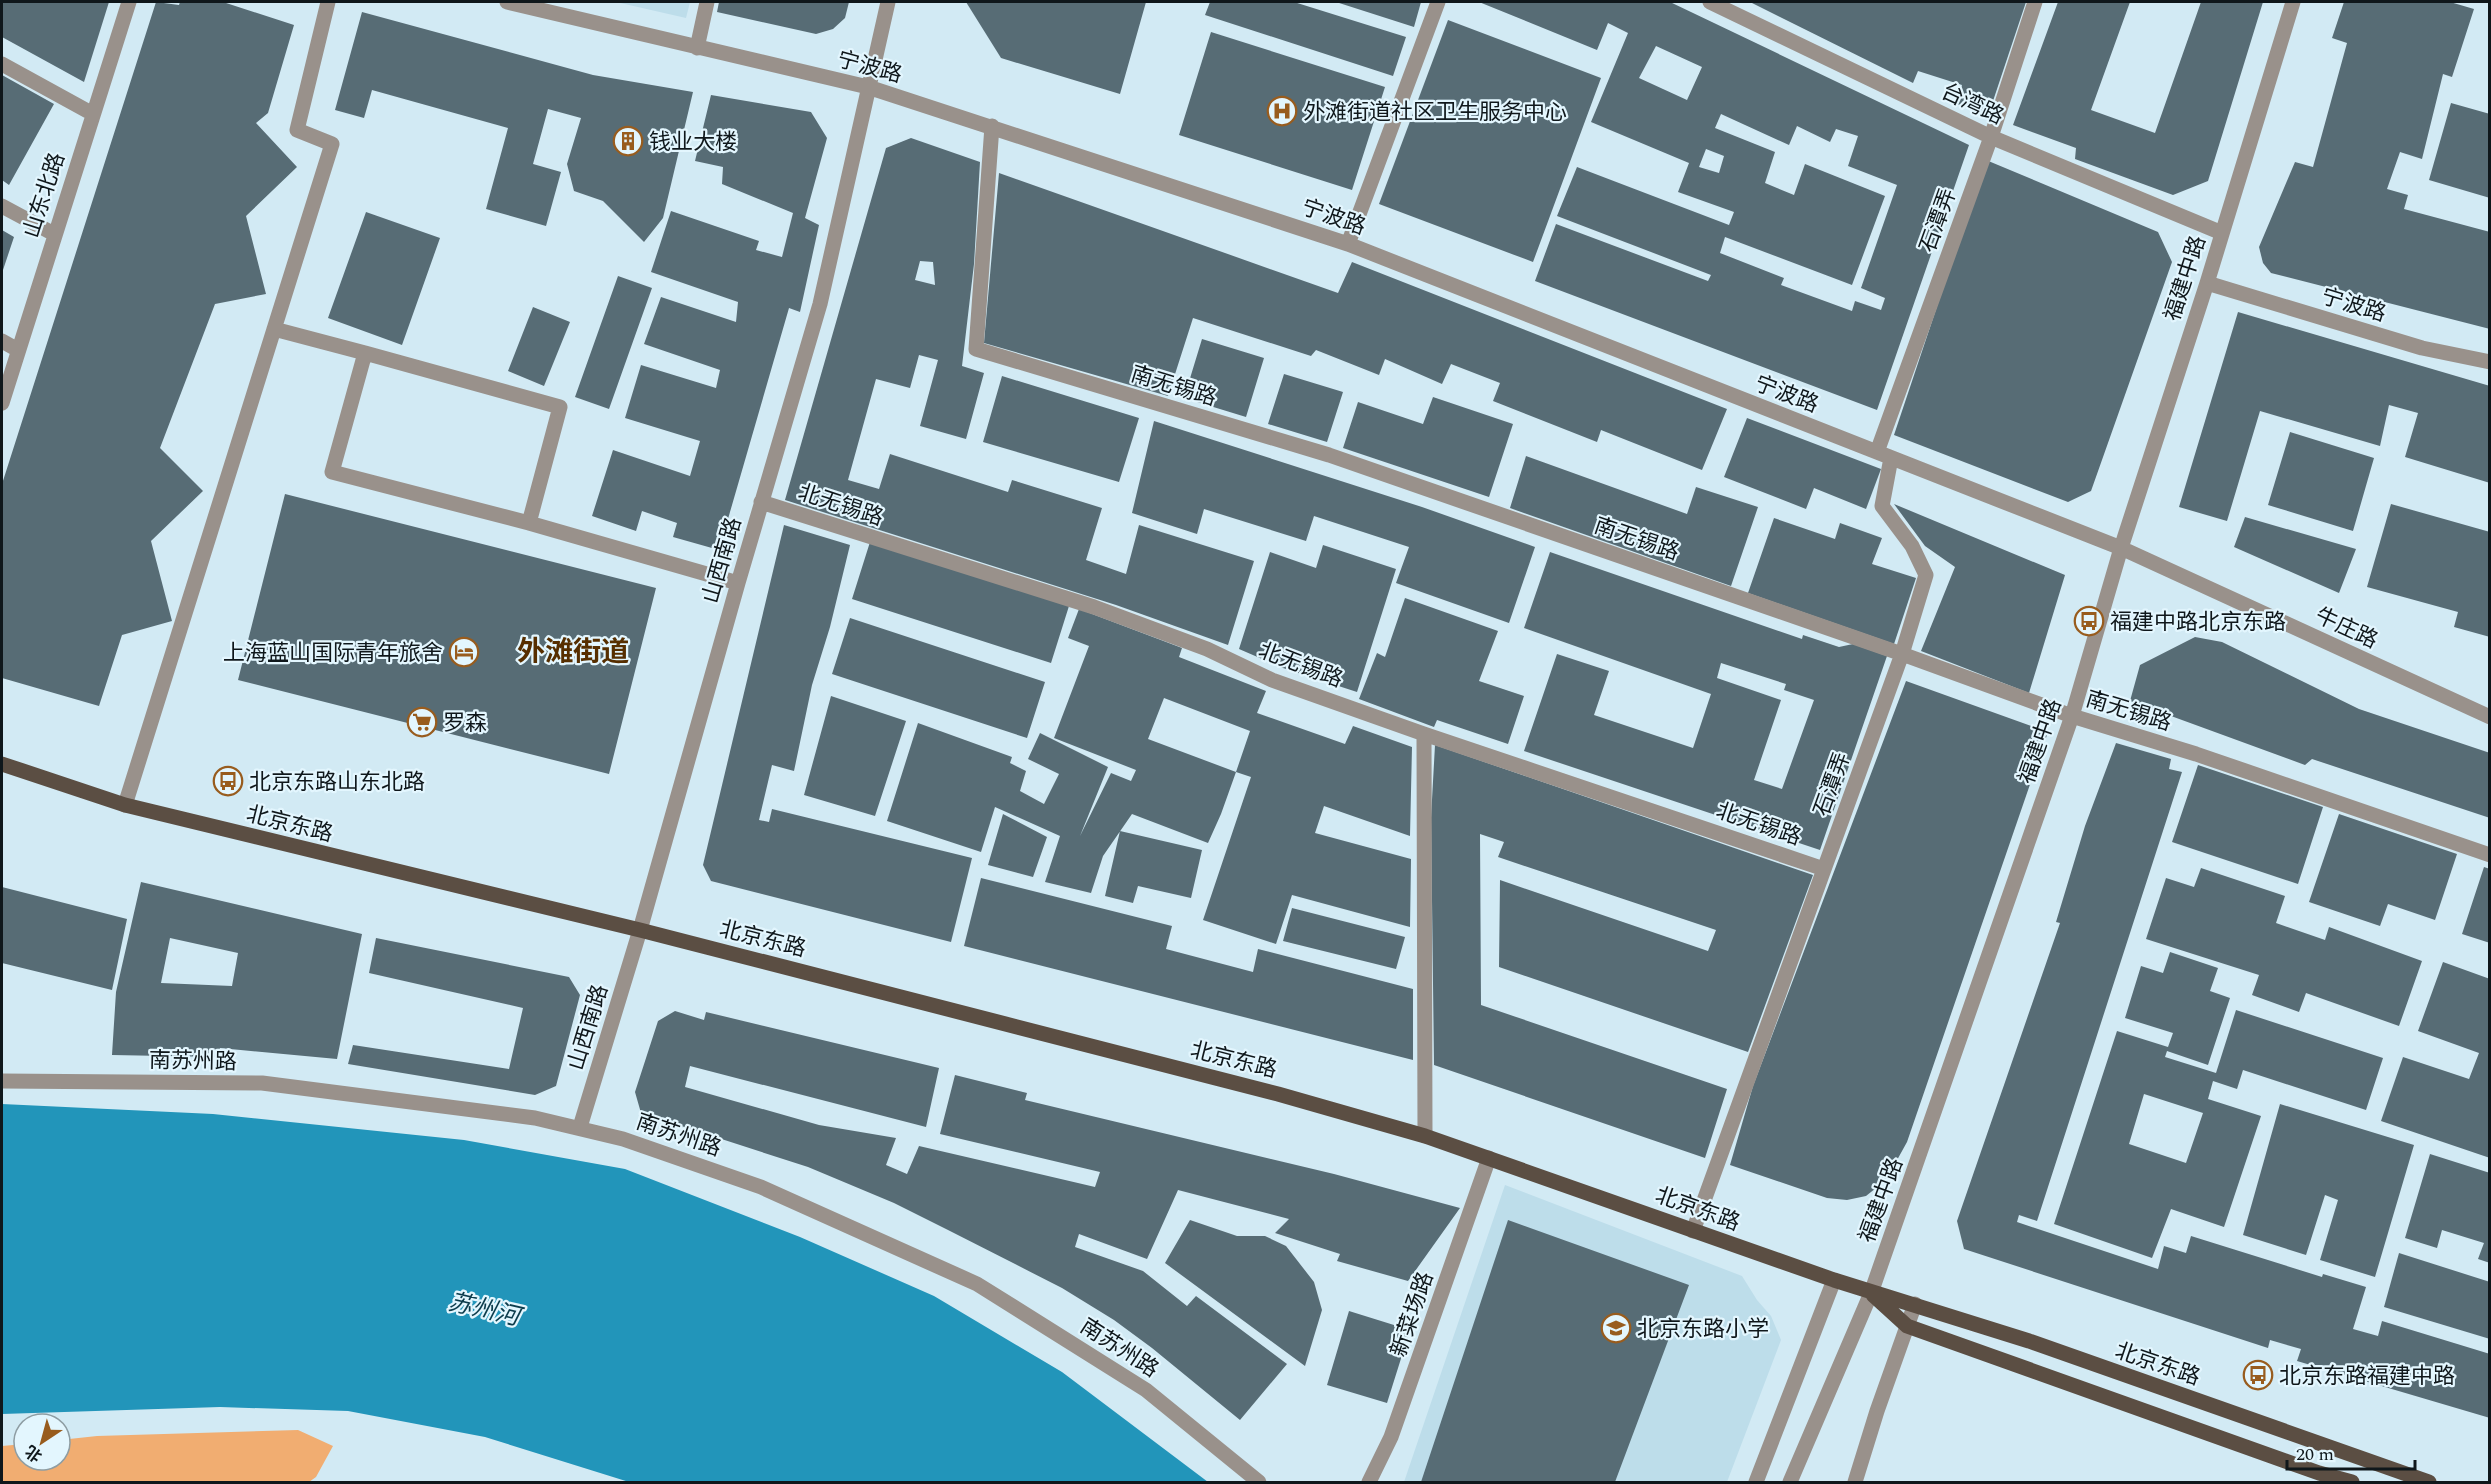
<svg xmlns="http://www.w3.org/2000/svg" width="2491" height="1484" font-family="Spectral,'Noto Sans SC',serif">
  <style>
    .built { fill: #bdddea }
    .green { fill: #f1ad71 }
    .water { fill: #2295ba }
    .building { fill: #576c75; fill-rule: evenodd }
    .lines { fill: none; stroke-linecap: round; stroke-linejoin: round }
    .minor { stroke: #99918b; stroke-width: 15 }
    .major { stroke: #5b4e43; stroke-width: 15 }
    .labels { text-anchor: middle; stroke-width: 4.5; stroke-linejoin: round; paint-order: stroke }
    .street-label { font-size: 22px; fill: #0f171b; stroke: #e3f6fe }
    .poi-label { font-size: 22px; fill: #0f171b; stroke: #e3f6fe; text-anchor: start }
    .water-label { font-size: 24px; font-style: italic; fill: #0c3c4c; stroke: #e3f6fe }
    .district-label { font-size: 28px; font-weight: bold; fill: #562e00; stroke: #e3f6fe }
  </style>
  <rect width="100%" height="100%" fill="#d2eaf4"/>
  <path class="built" d="M616 2H690L686 18Z
    M1505 1185 1742 1276 1757 1300 1771 1316 1781 1340 1727 1482H1404Z"/>
  <path class="green" d="M298 1430 333 1446 316 1477 309 1482H2V1446L24 1444V1460H60V1440L97 1436Z"/>
  <path class="water" d="M2 1104 213 1114 464 1140 625 1169 800 1237 934 1296 1062 1372 1208 1482H629L485 1437 348 1411 220 1407 2 1414Z"/>
  <path class="building" d="M2 2H109L84 82 2 37Z
    M156 2 179 5 180 2H223L294 25 268 113 256 123 297 167 246 216 266 294 215 304 160 448 203 491 151 541 172 621 122 635 99 706 2 678V484Z
    M719 2H849L845 18 833 29 816 34 717 12Z
    M966 2H1146L1120 94 1001 58Z
    M1210 2H1294L1406 37 1393 76 1205 15Z
    M1336 2H1421L1414 27Z
    M1479 2H1670L1969 145 1877 410 1535 281 1556 224 1708 281 1711 275 1557 216 1577 167 1729 225 1734 212 1678 192 1689 163 1591 122 1628 33 1608 23 1597 50ZM1656 46 1702 67 1687 100 1639 78ZM1721 114 1789 145 1797 126 1830 142 1836 129 1858 136 1848 166 1897 185 1861 288 1885 298 1881 310 1855 301 1852 311 1781 285 1784 278 1720 253 1725 237 1852 285 1885 196 1805 164 1794 195 1765 183 1775 152 1715 128ZM1706 149 1724 156 1719 173 1699 167Z
    M1750 2 1940 3 2026 2 1988 116 1957 104 1962 85 1918 71 1913 83Z
    M2058 2H2130L2091 110 2155 133 2201 2H2263L2208 181 2173 195 2075 159 2076 148 2013 125Z
    M2344 2H2450L2474 9 2452 77 2443 74 2422 159 2400 152 2387 189 2408 195 2404 209 2490 232V329L2271 273 2263 263 2259 247 2295 162 2313 167 2347 43 2332 38Z
    M362 12 593 75 693 92 663 218 644 242 603 201 574 191 567 164 581 118 548 109 533 164 561 172 546 226 486 209 508 128 372 90 364 118 335 110Z
    M1448 20 1601 78 1533 262 1379 204Z
    M1211 32 1385 87 1352 190 1179 135Z
    M2 75 54 104 9 185 2 180Z
    M711 95 811 112 827 138 805 218 819 225 800 312 789 308 719 550 673 537 677 523 642 511 636 531 592 516 613 450 690 476 700 441 625 418 641 365 716 388 720 370 644 344 661 297 736 322 738 302 651 272 671 211 759 241 756 250 782 257 793 213 722 184 723 167 695 161Z
    M2451 103 2490 114V198L2429 180Z
    M911 138 980 162 974 264 962 366 984 373 966 439 920 426 938 360 919 355 910 388 876 379 848 480 879 489 890 454 1008 492 1012 480 1102 508 1086 560 1126 574 1139 525 1254 561 1228 645 1116 605 785 500 886 148ZM920 261 933 262 935 285 915 280Z
    M1986 160 2158 232 2172 262 2091 491 2068 502 1894 435Z
    M999 173 1338 293 1352 262 1727 409 1702 470 1601 430 1597 442 1493 401 1500 383 1451 364 1442 384 1385 359 1379 375 1316 350 1311 356 1193 318 1168 396 984 343Z
    M366 212 440 238 402 345 328 318Z
    M2 230 14 237 2 273Z
    M618 276 652 288 609 409 575 397Z
    M533 307 570 322 544 386 508 371Z
    M2238 312 2490 386V483L2405 457 2418 413 2389 405 2380 446 2260 411 2227 521 2179 507Z
    M1202 339 1264 358 1246 417 1184 398Z
    M1284 374 1343 392 1327 442 1268 424Z
    M1002 376 1139 418 1119 482 983 442Z
    M1433 397 1513 424 1489 497 1343 448 1358 402 1423 424Z
    M1747 418 1881 469 1866 509 1814 488 1806 509 1724 477Z
    M1154 421 1422 507 1535 547 1509 623 1396 583 1409 547 1314 516 1306 541 1204 509 1197 534 1132 513Z
    M2290 432 2374 458 2353 531 2268 505Z
    M1526 456 1687 514 1696 487 1758 507 1731 586 1510 508Z
    M285 494 656 588 609 774 238 680Z
    M1894 504 2065 575 2029 693 1921 651 1955 567 1925 546Z
    M2391 504 2490 532V637L2454 627 2458 612 2367 587Z
    M2245 517 2356 549 2339 593 2234 547Z
    M1774 518 1835 539 1840 523 1882 538 1872 564 1916 578 1894 644 1748 593Z
    M784 525 850 545 830 627 812 685 794 771 772 765 759 820 769 822 772 809 972 858 951 942 711 881 703 865Z
    M870 542 1069 606 1051 663 852 599Z
    M1323 545 1396 569 1357 692 1283 668 1239 649 1270 552 1316 568Z
    M1550 552 1802 639 1803 635 1839 647 1853 644 1887 656 1820 850 1524 751 1557 654 1609 671 1594 715 1693 748 1711 694 1524 628ZM1721 663 1786 684 1784 690 1814 700 1782 789 1754 780 1781 700 1717 678Z
    M1405 598 1498 631 1479 681 1524 696 1508 744 1437 720 1434 727 1359 699 1377 653 1385 657Z
    M1079 609 1182 648 1179 657 1266 691 1257 713 1345 744 1353 726 1412 747 1410 836 1324 806 1315 833 1411 859 1410 927 1292 895 1276 944 1203 920 1251 777 1236 772 1250 731 1164 698 1148 739 1236 772 1221 814 1208 843 1132 814 1103 856 1091 893 1045 882 1060 836 995 807 981 852 887 821 918 723 1012 757 1010 763 1026 771 1020 791 1044 804 1059 774 1028 759 1040 733 1108 767 1080 836 1111 773 1131 781 1136 770 1054 738 1089 646 1068 638Z
    M850 618 1045 682 1027 738 832 674Z
    M2195 637 2222 642 2359 709 2490 753V818L2312 759 2305 765 2130 701 2140 665Z
    M1906 681 2048 732 1907 1142 1886 1180 1866 1196 1847 1200 1827 1198 1730 1165 1753 1086Z
    M831 696 906 721 875 816 804 795Z
    M2116 743 2171 759 2169 769 2182 772 2037 1221 2019 1215 2017 1222 2158 1269 2164 1246 2186 1253 2191 1236 2322 1277 2323 1274 2366 1287 2353 1329 2378 1336 2382 1321 2490 1354V1418L2297 1361 2301 1349 2270 1340 2268 1348 1964 1249 1957 1221 2060 923 2056 922 2085 826Z
    M1435 745 1813 875 1748 1052 1499 967 1500 880 1708 951 1716 930 1498 857 1504 842 1480 834 1481 1005 1727 1089 1705 1158 1434 1065 1431 818Z
    M2198 765 2323 807 2298 884 2172 842Z
    M1003 814 1047 837 1033 877 988 865Z
    M2339 814 2457 854 2435 920 2388 904 2380 926 2309 902Z
    M1120 831 1202 850 1191 898 1138 886 1133 903 1105 896Z
    M2484 867 2490 869V943L2462 934Z
    M2201 868 2285 896 2276 923 2325 940 2329 927 2422 961 2399 1026 2306 993 2299 1012 2252 995 2259 975 2146 939 2166 878 2194 887Z
    M981 878 1172 926 1166 949 1253 972 1258 949 1413 989V1060L964 946Z
    M141 882 362 934 337 1059 220 1048 219 1057 112 1055 116 992ZM170 938 238 953 232 986 161 983Z
    M2 887 127 919 112 990 2 963Z
    M1292 908 1405 937 1396 969 1283 941Z
    M376 938 569 977 580 995 556 1086 535 1095 348 1064 353 1045 509 1069 523 1008 369 973Z
    M2170 952 2218 968 2210 991 2230 998 2208 1065 2167 1051 2165 1057 2216 1073 2236 1010 2383 1058 2366 1110 2243 1070 2237 1089 2213 1081 2208 1099 2261 1116 2224 1227 2171 1209 2152 1258 2054 1224 2117 1031 2168 1047 2173 1033 2125 1018 2141 966 2163 973ZM2144 1094 2203 1113 2186 1163 2129 1144Z
    M2443 962 2490 979V1158L2381 1121 2403 1057 2469 1079 2479 1053 2418 1031Z
    M675 1011 704 1020 706 1012 939 1068 926 1127 690 1066 685 1087 819 1125 896 1138 886 1165 907 1174 919 1146 1095 1187 1100 1172 940 1134 955 1075 1027 1093 1025 1100 1334 1174 1460 1208 1408 1281 1337 1261 1340 1254 1275 1233 1289 1219 1178 1190 1147 1259 1079 1234 1075 1247 1143 1271 1187 1306 1196 1296 1287 1364 1240 1420 1152 1348 1114 1320 1062 1288 948 1230 894 1203 808 1167 641 1113 635 1092 658 1021Z
    M2280 1104 2414 1145 2375 1277 2320 1260 2338 1200 2325 1195 2306 1255 2243 1235Z
    M2430 1154 2490 1173V1263L2478 1259 2484 1243 2442 1230 2437 1248 2405 1238Z
    M1190 1220 1237 1236H1265L1286 1246 1314 1282 1322 1310 1305 1366 1165 1263Z
    M1508 1220 1689 1285 1615 1482H1421Z
    M2399 1253 2490 1282V1339L2384 1307Z
    M1349 1311 1410 1330 1387 1403 1327 1385Z"/>
  <g class="lines">
    <path class="minor" d="M507 2 868 87 1348 244 2121 548 2490 717
      M1710 2 1991 137 2222 233
      M697 48 707 2
      M2 64 93 114
      M992 126 976 349 1329 455 1902 654 2072 716 2196 754 2490 855
      M2 206 54 234
      M1348 244 1438 2
      M2207 283 2422 348 2490 362
      M274 329 365 353
      M2 341 18 350
      M2 403 129 2
      M1877 452 1991 137 2035 2
      M761 502 1094 607 1207 649 1272 680 1424 734 1824 869
      M529 523 560 407 365 353 332 472 529 523 738 583
      M1424 734 1425 1136
      M125 805 332 144 297 130 328 2
      M2 1081 262 1083 535 1118 623 1139 761 1187 977 1284 1146 1390 1259 1482
      M580 1127 640 930 738 583 820 304 888 2
      M1693 1231 1902 654 1926 575 1912 546 1882 506 1891 458
      M1369 1482 1391 1437 1489 1158
      M1756 1482 1834 1280
      M1790 1482 1871 1293 2072 716 2121 548 2207 283 2293 2
      M1855 1482 1877 1411 1915 1304"/>
    <path class="major" d="M2 764 125 805 640 930 1278 1094 1425 1136 1834 1280 2029 1341 2429 1482
      M1873 1295 1907 1326 2319 1473 2352 1482"/>
  </g>
  <defs>
    <g id="hospital-ring" transform="scale(1.5)"><circle r="9.5" fill="#e3f6fe" stroke="#985c1e" stroke-width="1.5"/><path d="M-5-5h3v3.5h4V-5h3V5h-3V1.5h-4V5h-3Z" fill="#985c1e"/></g>
    <g id="building-ring" transform="scale(1.5)"><circle r="9.5" fill="#e3f6fe" stroke="#985c1e" stroke-width="1.5"/><path d="M-4-6H4V6H1V3H-1V6H-4ZM-2.5-4.3h1.7v1.8h-1.7ZM.8-4.3h1.7v1.8H.8ZM-2.5-1h1.7V.8h-1.7ZM.8-1h1.7V.8H.8Z" fill="#985c1e"/></g>
    <g id="bus-ring" transform="scale(1.5)"><circle r="9.5" fill="#e3f6fe" stroke="#985c1e" stroke-width="1.5"/><path d="M-5-6H5V4H4V6H2V4H-2V6H-4V4H-5ZM-3.5-4V0h7V-4ZM-3.5 1.2v1.5H-2V1.2ZM2 1.2v1.5H3.5V1.2Z" fill="#985c1e"/></g>
    <g id="hotel-ring" transform="scale(1.5)"><circle r="9.5" fill="#e3f6fe" stroke="#985c1e" stroke-width="1.5"/><path d="M-6-4.5h1.5V1H6V5H4.5V3h-9V5H-6ZM-4 0a1.8 1.8 0 1 1 3.6 0ZM.5 0V-2.5h3Q6-2.5 6 0Z" fill="#985c1e"/></g>
    <g id="supermarket-ring" transform="scale(1.5)"><circle r="9.5" fill="#e3f6fe" stroke="#985c1e" stroke-width="1.5"/><path d="M-6-5.5h2.5l.6 2H6L4.5 2H-2.5L-4.4-4H-6ZM-1.5 3.2a1.3 1.3 0 1 0 .1 0ZM3 3.2a1.3 1.3 0 1 0 .1 0Z" fill="#985c1e"/></g>
    <g id="school-ring" transform="scale(1.5)"><circle r="9.5" fill="#e3f6fe" stroke="#985c1e" stroke-width="1.5"/><path d="M0-5L7-2L0 1L-7-2ZM-4 1L0 2.5L4 1V4Q0 6-4 4Z" fill="#985c1e"/></g>
  </defs>
  <g fill-rule="evenodd">
    <use href="#hospital-ring" x="1282" y="111"/>
    <use href="#building-ring" x="628" y="141"/>
    <use href="#bus-ring" x="2089" y="621"/>
    <use href="#hotel-ring" x="464" y="652"/>
    <use href="#supermarket-ring" x="422" y="722"/>
    <use href="#bus-ring" x="228" y="781"/>
    <use href="#school-ring" x="1616" y="1328"/>
    <use href="#bus-ring" x="2258" y="1375"/>
  </g>
  <g class="labels">
    <g class="street-label">
      <text transform="translate(870 66) rotate(15)" y="8">宁波路</text>
      <text transform="translate(1973 103) rotate(25)" y="8">台湾路</text>
      <text transform="translate(43 195) rotate(-72)" y="8">山东北路</text>
      <text transform="translate(1334 216) rotate(19)" y="8">宁波路</text>
      <text transform="translate(1937 220) rotate(-70)" y="8">石潭弄</text>
      <text transform="translate(2184 278) rotate(-72)" y="8">福建中路</text>
      <text transform="translate(2354 304) rotate(17)" y="8">宁波路</text>
      <text transform="translate(1174 385) rotate(17)" y="8">南无锡路</text>
      <text transform="translate(1787 393) rotate(21)" y="8">宁波路</text>
      <text transform="translate(841 504) rotate(18)" y="8">北无锡路</text>
      <text transform="translate(1637 538) rotate(19)" y="8">南无锡路</text>
      <text transform="translate(721 560) rotate(-74)" y="8">山西南路</text>
      <text transform="translate(2347 627) rotate(25)" y="8">牛庄路</text>
      <text transform="translate(1301 664) rotate(21)" y="8">北无锡路</text>
      <text transform="translate(2129 710) rotate(17)" y="8">南无锡路</text>
      <text transform="translate(2039 741) rotate(-71)" y="8">福建中路</text>
      <text transform="translate(1831 784) rotate(-70)" y="8">石潭弄</text>
      <text transform="translate(290 823) rotate(14)" y="8">北京东路</text>
      <text transform="translate(1759 823) rotate(19)" y="8">北无锡路</text>
      <text transform="translate(763 938) rotate(14)" y="8">北京东路</text>
      <text transform="translate(587 1027) rotate(-73)" y="8">山西南路</text>
      <text transform="translate(1234 1059) rotate(14)" y="8">北京东路</text>
      <text transform="translate(193 1060) rotate(1)" y="8">南苏州路</text>
      <text transform="translate(679 1134) rotate(19)" y="8">南苏州路</text>
      <text transform="translate(1880 1200) rotate(-70)" y="8">福建中路</text>
      <text transform="translate(1698 1208) rotate(20)" y="8">北京东路</text>
      <text transform="translate(1411 1314) rotate(-71)" y="8">新菜场路</text>
      <text transform="translate(1120 1347) rotate(33)" y="8">南苏州路</text>
      <text transform="translate(2158 1363) rotate(19)" y="8">北京东路</text>
    </g>
    <g class="poi-label">
      <text x="1303" y="119">外滩街道社区卫生服务中心</text>
      <text x="649" y="149">钱业大楼</text>
      <text x="2110" y="629">福建中路北京东路</text>
      <text x="443" y="660" text-anchor="end">上海蓝山国际青年旅舍</text>
      <text x="443" y="730">罗森</text>
      <text x="249" y="789">北京东路山东北路</text>
      <text x="1637" y="1336">北京东路小学</text>
      <text x="2279" y="1383">北京东路福建中路</text>
    </g>
    <g class="water-label">
      <text transform="translate(484 1309) rotate(13)" y="8">苏州河</text>
    </g>
    <g class="district-label">
      <text x="573" y="661">外滩街道</text>
    </g>
  </g>
  <rect width="2491" height="1484" fill="none" stroke="#0f171b" stroke-width="6"/>
  <g transform="translate(42 1442) rotate(216)"><circle r="28" fill="#e3f6fe" stroke="#8e9da3" stroke-width="1.5"/>
  <path d="M0-4.5L10 22L0 15L-10 22Z" fill="#985c1e"/>
  <text y="-9" font-size="16" font-weight="bold" text-anchor="middle" fill="#0f171b">北</text>
  </g>
  <path d="M2287 1460v9h128v-9" fill="none" stroke="#0f171b" stroke-width="3"/>
  <text x="2296" y="1460" font-size="18" fill="#0f171b" stroke="#e3f6fe" stroke-width="4.5" paint-order="stroke">20 m</text>
</svg>
